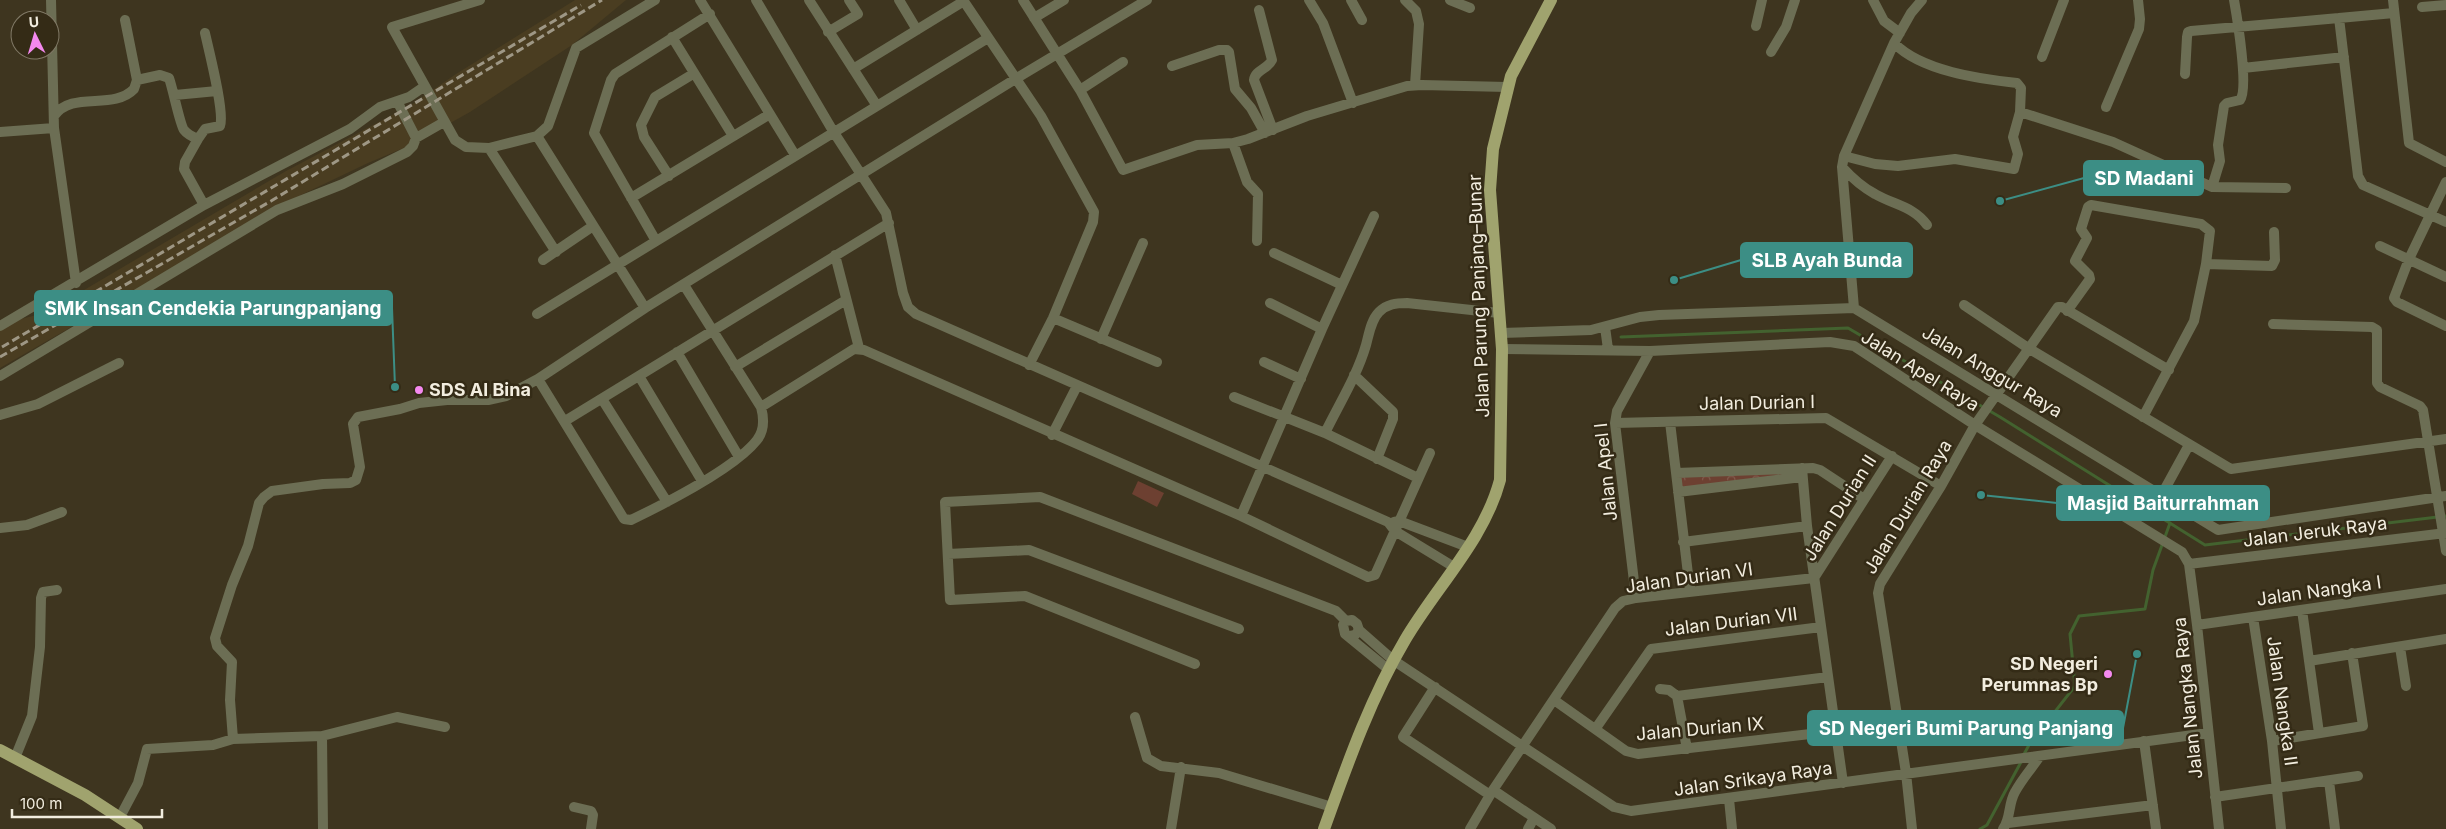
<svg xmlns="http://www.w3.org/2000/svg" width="2446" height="829" font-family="Inter,sans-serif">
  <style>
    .built { fill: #4a3d21 }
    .forest { fill: url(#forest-crowns) }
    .garden { fill: #6d4031 }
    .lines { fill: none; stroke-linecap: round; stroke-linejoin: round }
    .stream { stroke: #43622f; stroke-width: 3 }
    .minor { stroke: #6c6e54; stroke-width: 10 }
    .major { stroke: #a0a36e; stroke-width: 12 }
    .rail { stroke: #9e9785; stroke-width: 3; stroke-dasharray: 8 4; stroke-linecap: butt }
    .poi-dot { fill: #f489ef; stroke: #342b16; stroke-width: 2 }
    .labels { text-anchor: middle; stroke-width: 5; stroke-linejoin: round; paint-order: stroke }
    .street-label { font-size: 18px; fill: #f2eddf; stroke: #342b16 }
    .poi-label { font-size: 18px; font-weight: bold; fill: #f2eddf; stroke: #342b16; text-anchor: start }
    .leader { fill: none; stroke: #3c8e85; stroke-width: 2 }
    .callout-dot { fill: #3c8e85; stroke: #342b16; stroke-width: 2 }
    .callout { fill: #3c8e85; stroke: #3c8e85; stroke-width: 2 }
    .callout-label { font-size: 19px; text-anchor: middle; font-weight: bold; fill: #fff }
  </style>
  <defs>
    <pattern id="forest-crowns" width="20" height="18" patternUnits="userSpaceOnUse" patternTransform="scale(1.25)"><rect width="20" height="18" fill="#6d4031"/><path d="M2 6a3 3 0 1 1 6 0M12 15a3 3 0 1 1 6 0" fill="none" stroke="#825c4e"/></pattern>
  </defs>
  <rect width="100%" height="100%" fill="#3e351f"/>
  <path class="built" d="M575 0H626L572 45 470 112 411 145 368 163 301 195 0 368V324L45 313 286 171 411 105 456 74Z"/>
  <path class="forest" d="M1802 468V477L1678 492 1676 473Z"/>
  <path class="garden" d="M1138 481 1164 493 1157 507 1132 494Z"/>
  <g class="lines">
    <path class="stream" d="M1621 337 1848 328 2000 417 2205 545 2446 516
      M2023 756 2029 745 2075 686 2070 634 2079 616 2145 609 2153 570 2170 523
      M1980 829 1987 825 2021 762"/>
    <path class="minor" d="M51 0 54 128 76 283
      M700 0 795 155
      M756 0 833 131 886 213 903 293 908 307 916 314 1388 522 1395 531 1454 567
      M809 0 877 106
      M899 0 917 30
      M963 0 1041 116 1094 212 1093 222 1053 318 1029 365
      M1023 0 1080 90 1123 170 1197 145 1233 143 1248 139 1307 116 1407 86 1422 85 1507 87
      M1309 0 1323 23 1353 103
      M1351 0 1362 20
      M1405 0 1416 11 1419 24 1415 85
      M1450 0 1470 8
      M1873 0 1884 21 1900 33
      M2393 0 2409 143 2446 162
      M2422 7 2446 5
      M1259 10 1272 60C1268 69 1255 70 1254 80L1273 130
      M2394 13 2339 18 2358 176 2363 185 2446 222
      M1034 18 1064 0
      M1756 26 1762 0
      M828 32 858 14 849 0
      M672 37 733 136
      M1894 43C1921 71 1980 79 2017 83L2021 88 2020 112 2113 142 2212 187 2286 188
      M1771 52 1786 27 1795 0
      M2042 57 2064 0
      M1172 66 1219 50H1227L1229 52 1235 89 1251 108 1265 133
      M2243 68 2344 57
      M853 69 964 1
      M2185 74 2187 37 2188 32 2191 31 2339 18
      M137 80 160 75 169 78C173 89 180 125 184 130 187 134 193 137 198 139L205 129 220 126C225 113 209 51 205 33
      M425 86 392 27 480 0
      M1080 90 1123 62
      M175 95 217 91
      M2106 107 2139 29 2140 19 2138 0
      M54 116C72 90 113 111 134 89L137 80 125 20
      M0 132 54 128
      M537 136 645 308
      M416 138 444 122
      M198 139 185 162 184 169 204 205
      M1233 143 1247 182 1258 194 1257 241
      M489 148 556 252
      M1844 156 1875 164 1898 166 1955 159 2014 169 2018 154 2013 137 2020 112
      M1842 167C1852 178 1862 187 1875 194 1894 205 1913 206 1927 225
      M669 176 644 137 641 125 655 97 693 74
      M2446 182 2409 259 2394 298 2397 302 2446 326
      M2212 187 2220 161 2218 145 2224 106 2227 103 2240 100C2249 89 2237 17 2234 0
      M631 198 770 114
      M656 241 594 133 611 80 615 74 710 14
      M2380 246 2446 277
      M1274 253 1342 285
      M835 255 859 348
      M543 260 593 226
      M1270 303 1322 329
      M1964 305 2028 348 2231 469 2446 439
      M1854 308 1842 167 1844 156 1894 43 1911 13 1922 0
      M2067 311 2090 279 2089 275 2075 261 2087 238 2081 229 2088 207 2091 205 2201 224 2210 231 2206 264
      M537 314 988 38
      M1053 318 1157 362
      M2273 324 2372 327 2377 330V383L2380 387 2420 406 2423 410 2446 551
      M0 326 204 205 350 129 380 107 409 97 425 86 455 140 466 147 489 148 537 136 548 126 576 48 655 0
      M1605 327 1608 349
      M1501 333 1591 330 1640 317 1659 315 1854 308 2218 530 2446 496
      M1101 339 1143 243
      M1502 349 1650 351 1830 342 1854 346 1975 425 2182 552 2189 564 2197 625 2219 829
      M677 352 739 457
      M1264 362 1301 379
      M735 367 846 300
      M1354 375 1393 412V419L1377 459
      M0 376 277 210 343 184 407 152 413 146 416 138 397 101
      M639 376 702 481
      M538 379 624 519 631 520C664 504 735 468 757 440 764 431 764 418 761 407L684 285
      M1234 397 1325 433 1418 478
      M602 399 667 502
      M761 407 854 349 864 350 1241 516 1368 577 1375 575 1430 453
      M0 415 38 404 119 363
      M2143 417 2194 321 2206 264 2272 266 2275 260 2274 232
      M565 421 889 223
      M1670 422 1690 591
      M1615 423 1826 418 1941 486
      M1325 433C1339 404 1357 376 1366 345 1369 334 1371 320 1379 312 1387 304 1396 303 1407 303L1499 313
      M1052 435 1077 386
      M1802 468 1807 526 1843 783
      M1676 473 1813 468 1820 470 1864 499
      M1678 492 1802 477
      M2161 496 2189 445
      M1241 516 1322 329 1374 216
      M1394 522 1399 521 1468 547
      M0 528 27 525 62 512
      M1683 542 1807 526
      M948 554 1029 550 1239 629
      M2189 564 2446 533
      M1636 598 1615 423 1617 411 1650 351
      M2302 610 2319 733
      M2253 617 2272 741 2281 829
      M2197 625 2446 589
      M1359 630 1393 660 1614 807 1631 811 2208 733
      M1350 636 1355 635 1359 630 1357 624 1352 620 1346 621 1343 625 1345 634 1389 670
      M2400 647 2406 686
      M2309 661 2446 639
      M1195 664 1025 596 950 600 945 502 1040 497 1336 611 1346 621
      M1435 687 1403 737 1490 795
      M1660 689 1669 690 1677 696 1687 749
      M1677 696 1828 677
      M1554 700 1626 751 1638 754 1836 731
      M1135 717 1147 758 1161 766 1219 773 1332 807
      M1596 728 1651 649 1821 627
      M322 736 323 829
      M233 739 230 700 232 662 217 646 215 638 232 585 248 546 259 503 264 497 272 491 323 484 350 483 356 480 360 467 353 424 358 417 400 409 419 403 447 400H488L506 396 538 379 645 308 1017 78 1147 0
      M2144 741 2156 829
      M2272 741 2363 726 2352 653
      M15 758 32 716 40 647 41 598 43 592 57 590
      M2329 781 2335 829
      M1493 790 1551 829
      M2215 797 2358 776
      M1729 799 1732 829
      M574 807 591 811 593 815 591 829
      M120 817 138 783 147 749 213 745 233 739 322 736 397 717 445 727
      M2008 823 2153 805
      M1171 829 1181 767
      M1470 829 1493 790 1615 608 1623 601 1636 598 1814 578 1892 456
      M1528 829 1534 818
      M1912 829 1906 773 1878 593 1880 584 1941 486 1975 425 2058 307H2062L2169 370
      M2003 829C2011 818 2008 804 2015 792 2022 779 2032 768 2040 756"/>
    <path class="major" d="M0 750 85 795 137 829
      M1324 829C1347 765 1370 699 1405 640 1436 587 1484 540 1500 480L1502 349 1490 190 1493 149 1511 76 1551 0"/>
    <path class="rail" d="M2 347 581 5
      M0 357 271 201 602 0"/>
  </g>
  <g class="poi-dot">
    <circle cx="419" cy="390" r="5"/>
    <circle cx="2108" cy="674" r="5"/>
  </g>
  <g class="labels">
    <g class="street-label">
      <text transform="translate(1479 296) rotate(-92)" y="6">Jalan Parung Panjang–Bunar</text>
      <text transform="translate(1920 371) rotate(32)" y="6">Jalan Apel Raya</text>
      <text transform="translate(1992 372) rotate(31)" y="6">Jalan Anggur Raya</text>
      <text transform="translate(1757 403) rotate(-1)" y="6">Jalan Durian I</text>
      <text transform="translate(1606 472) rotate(-96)" y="6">Jalan Apel I</text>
      <text transform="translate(1908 507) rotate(-59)" y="6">Jalan Durian Raya</text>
      <text transform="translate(1840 508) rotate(-58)" y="6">Jalan Durian II</text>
      <text transform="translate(2315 532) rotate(-7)" y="6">Jalan Jeruk Raya</text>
      <text transform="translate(1689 578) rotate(-8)" y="6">Jalan Durian VI</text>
      <text transform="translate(2319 591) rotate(-8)" y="6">Jalan Nangka I</text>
      <text transform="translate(1731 622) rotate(-7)" y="6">Jalan Durian VII</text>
      <text transform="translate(2188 698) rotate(-96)" y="6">Jalan Nangka Raya</text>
      <text transform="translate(2282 701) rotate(82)" y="6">Jalan Nangka II</text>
      <text transform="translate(1700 729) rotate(-5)" y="6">Jalan Durian IX</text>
      <text transform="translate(1753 779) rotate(-8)" y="6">Jalan Srikaya Raya</text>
    </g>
    <g class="poi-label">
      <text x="429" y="396">SDS Al Bina</text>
      <text x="2098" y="670" text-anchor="end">SD Negeri<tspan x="2098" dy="21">Perumnas Bp</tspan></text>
    </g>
  </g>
  <path class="leader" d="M2000 201L2084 178M1674 280L1741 260M395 387L392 308M1981 495L2057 503M2137 654L2123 728"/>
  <g class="callout-dot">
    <circle cx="2000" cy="201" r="5"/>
    <circle cx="1674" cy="280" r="5"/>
    <circle cx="395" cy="387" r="5"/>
    <circle cx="1981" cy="495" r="5"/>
    <circle cx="2137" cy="654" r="5"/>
  </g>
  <g class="callout">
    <rect x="2084" y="161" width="119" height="34" rx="5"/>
    <rect x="1741" y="243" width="171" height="34" rx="5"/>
    <rect x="35" y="291" width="357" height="34" rx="5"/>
    <rect x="2057" y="486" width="212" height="34" rx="5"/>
    <rect x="1808" y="711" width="315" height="34" rx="5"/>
  </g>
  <g class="callout-label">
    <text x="2144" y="185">SD Madani</text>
    <text x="1827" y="267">SLB Ayah Bunda</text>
    <text x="213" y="315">SMK Insan Cendekia Parungpanjang</text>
    <text x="2163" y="510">Masjid Baiturrahman</text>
    <text x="1966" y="735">SD Negeri Bumi Parung Panjang</text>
  </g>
  <g transform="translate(35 35) rotate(355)"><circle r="24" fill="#342b16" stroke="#807966"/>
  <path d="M0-4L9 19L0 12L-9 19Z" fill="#f489ef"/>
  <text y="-8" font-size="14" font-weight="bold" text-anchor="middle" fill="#f2eddf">U</text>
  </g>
  <path d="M12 809v8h150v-8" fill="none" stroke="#f2eddf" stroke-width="2.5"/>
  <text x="20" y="809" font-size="15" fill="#f2eddf" stroke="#342b16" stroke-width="4" paint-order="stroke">100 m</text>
</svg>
